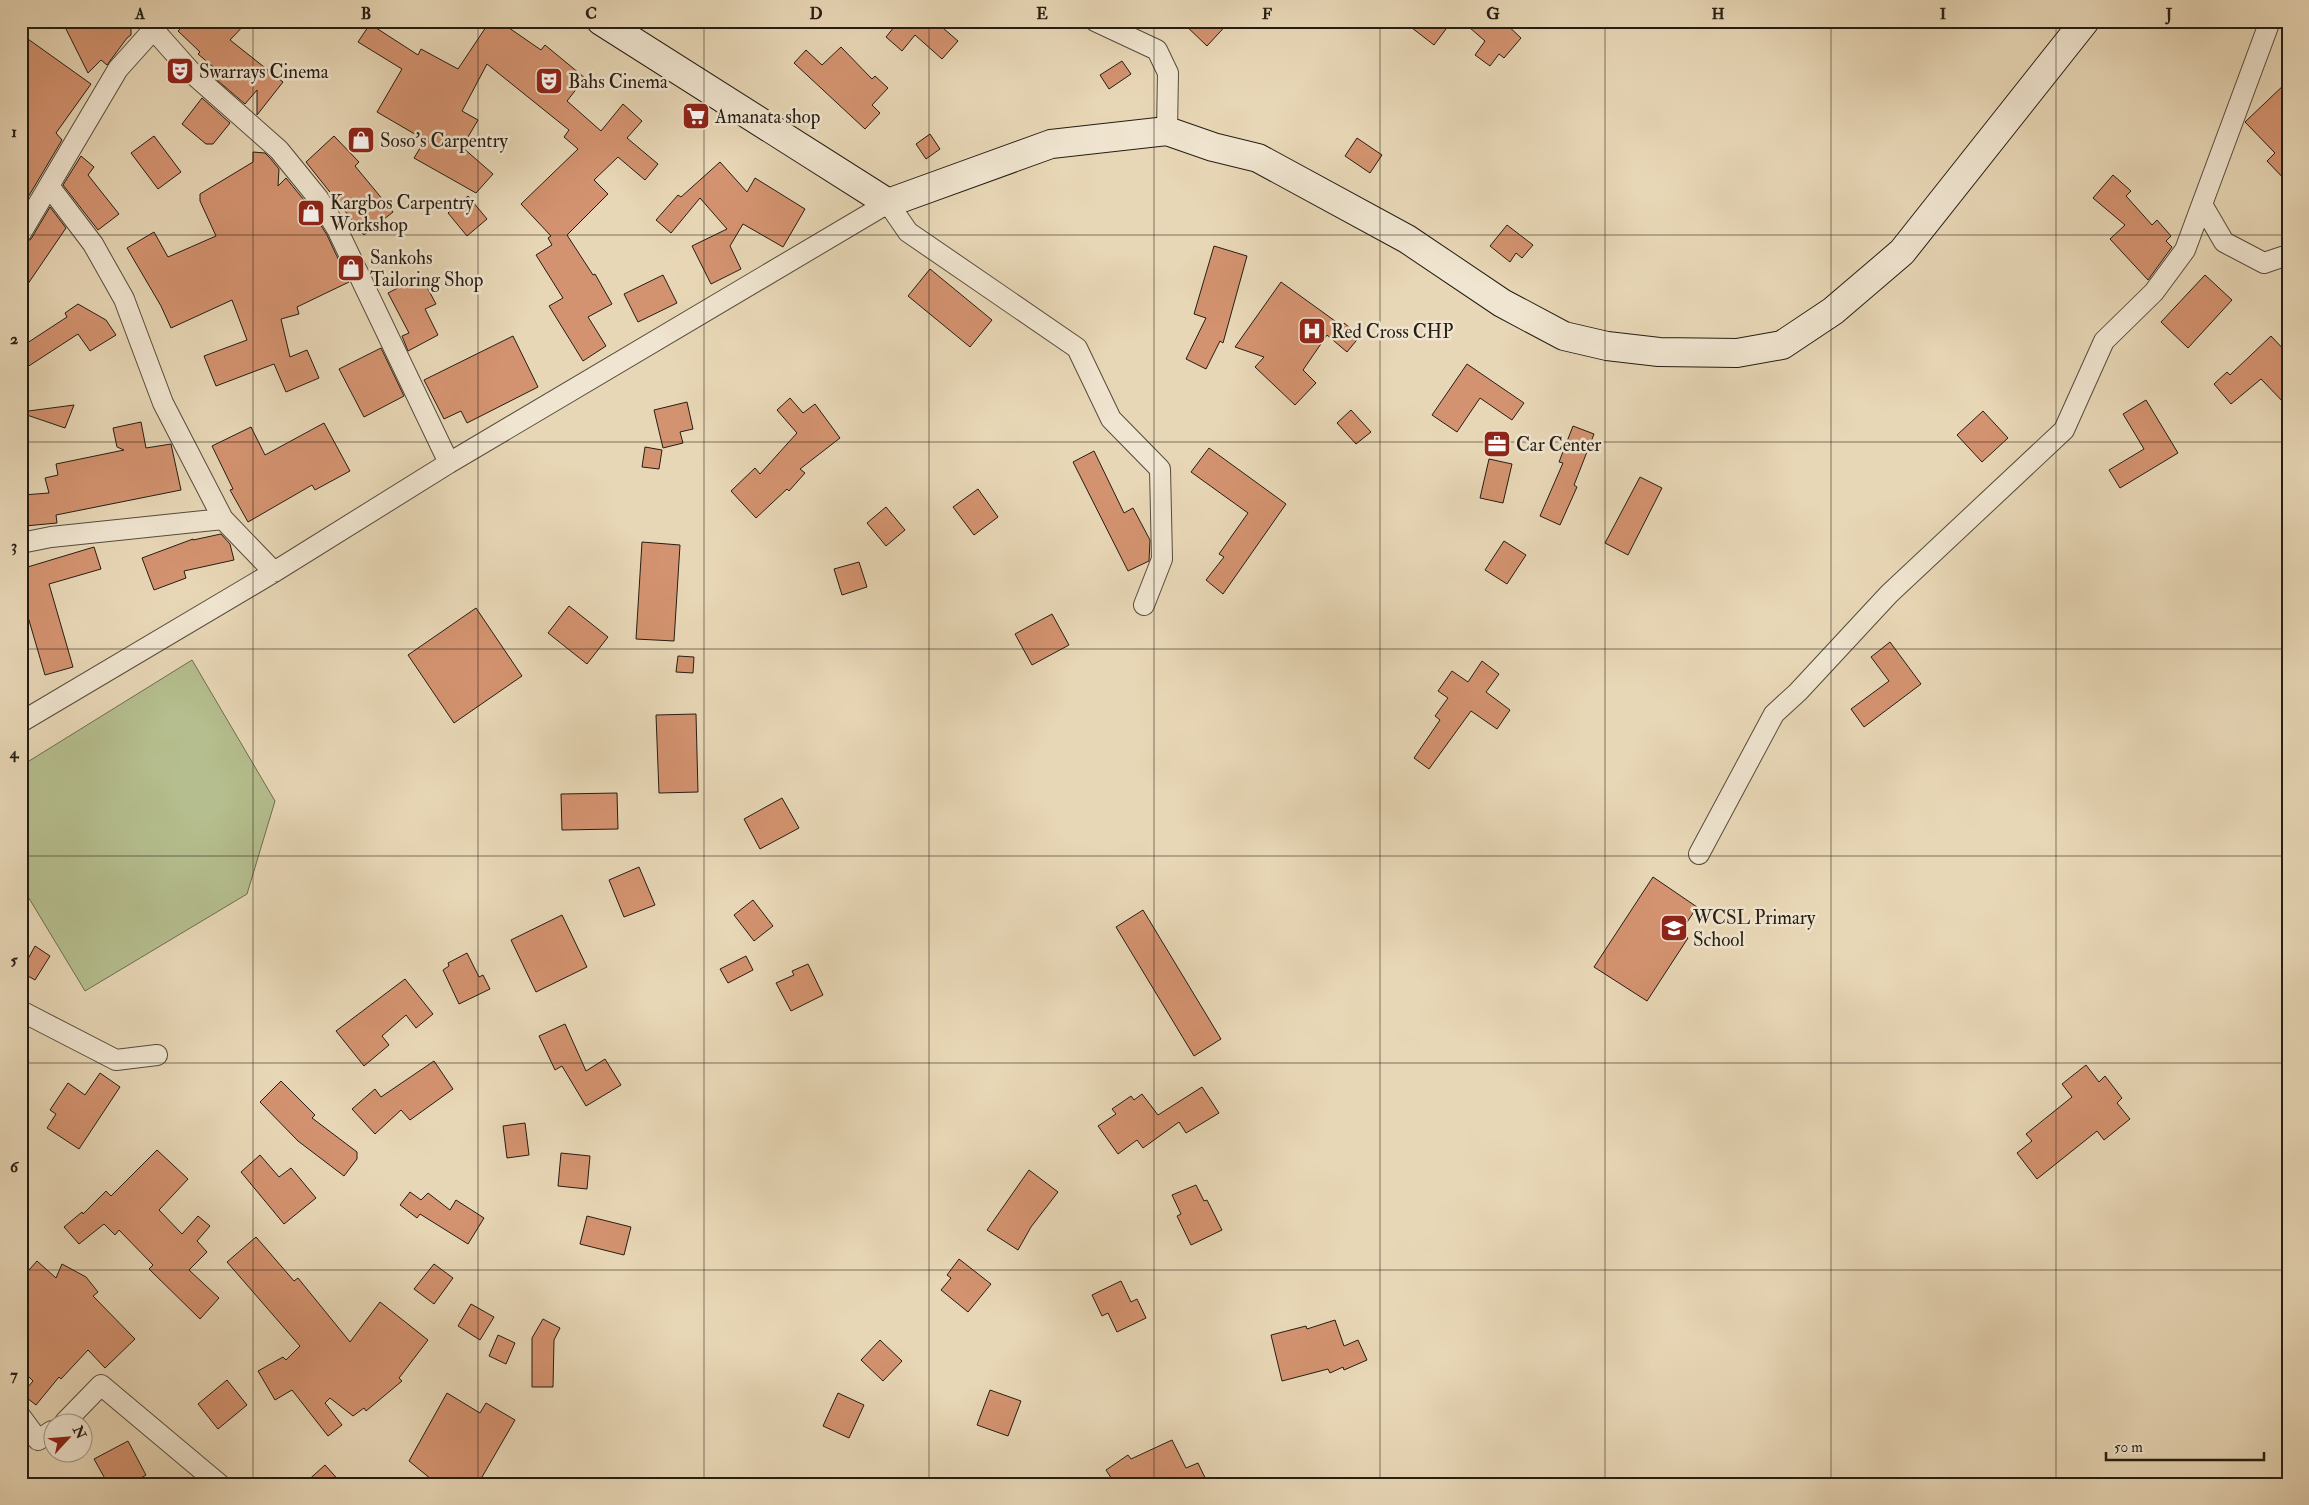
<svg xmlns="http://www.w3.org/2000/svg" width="2309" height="1505" font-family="'IM FELL Double Pica',serif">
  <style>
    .green { fill: #b5be8e; stroke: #6d6e50 }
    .building { fill: #d49370; stroke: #251d13 }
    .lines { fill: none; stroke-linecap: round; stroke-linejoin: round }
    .minor-casing { stroke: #564c3c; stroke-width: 22 }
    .secondary-casing { stroke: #251d13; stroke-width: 30 }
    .minor { stroke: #f0e5d0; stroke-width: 20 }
    .secondary { stroke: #f0e5d0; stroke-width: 28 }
    .grid { fill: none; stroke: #251d13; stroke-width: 1; stroke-opacity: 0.55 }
    .labels { text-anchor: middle; stroke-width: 5; stroke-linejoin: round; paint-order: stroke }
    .poi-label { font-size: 19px; fill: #251d13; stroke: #f0e5d0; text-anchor: start }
    .neatline { fill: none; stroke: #251d13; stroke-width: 2 }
    .grid-label { font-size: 16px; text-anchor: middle; font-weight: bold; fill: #251d13 }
  </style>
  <rect width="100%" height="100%" fill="#e8d7b6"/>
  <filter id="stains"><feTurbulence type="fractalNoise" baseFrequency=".004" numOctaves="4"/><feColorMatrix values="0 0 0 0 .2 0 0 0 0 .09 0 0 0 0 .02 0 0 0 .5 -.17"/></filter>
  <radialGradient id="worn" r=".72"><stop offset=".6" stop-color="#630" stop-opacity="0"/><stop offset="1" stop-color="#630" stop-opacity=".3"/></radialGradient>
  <path class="green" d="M192 660 275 801 247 894 85 991 21 885V766Z"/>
  <path class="building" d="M62 21H127L131 29V35L127 38 107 65 101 60 88 73Z
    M188 21H248L230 40 283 82 257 115V90L245 104 217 80 219 78 216 75 219 72 198 54 200 52 178 31Z
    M490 21H499L541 50 545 45 585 78 567 101 601 131 623 104 642 121 627 138 658 164 645 180 618 157 594 180 608 194 567 235 593 275 595 274 612 304 588 317 606 346 583 361 549 306 563 298 536 255 552 245 548 238 551 236 521 204 578 149 564 137 569 130 487 64 462 111 478 120 462 147 493 174 476 193 414 158 425 140 377 112 402 69 358 42 370 24 418 55 421 49 458 69Z
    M899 21H935L958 41 942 59 915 35 902 51 886 37Z
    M1181 21H1230L1207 46Z
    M1403 21H1452L1434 45Z
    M1462 21H1503L1521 38 1504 58 1499 54 1490 66 1475 55 1485 41Z
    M21 34 91 84 56 133 62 140 21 209Z
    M841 47 872 79 875 76 888 88 872 105 880 113 865 129 794 63 806 50 822 65Z
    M1122 61 1131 74 1109 89 1100 75Z
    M2288 81V183L2267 161 2275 153 2245 122Z
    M202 98 230 123 213 144H206L182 124Z
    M930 134 940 149 926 159 916 144Z
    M154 136 181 172 158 189 131 153Z
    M334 136 359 162 355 166 393 212 364 235 306 162Z
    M1357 138 1382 155 1370 173 1345 156Z
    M253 152 265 153 270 158 279 169 278 186 286 178 308 205 327 235 349 282 297 307 299 314 281 319 290 357 307 350 319 378 286 392 274 364 216 386 204 356 247 340 232 300 171 328 161 306 127 248 154 232 168 257 216 236 200 201V194L253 162Z
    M81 156 94 167 88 175 119 214 98 230 63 185Z
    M720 162 747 192 755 178 805 209 783 247 743 224 730 246 741 269 711 284 692 246 727 229 700 198 671 233 656 220 678 195 681 197Z
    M2113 175 2131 191 2126 196 2152 225 2157 220 2171 236 2166 241 2172 247 2148 280 2110 239 2125 225 2093 198Z
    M468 196 487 219 467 236 448 213Z
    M50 207 66 228 21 294V245L31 239Z
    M1507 225 1533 245 1522 258 1516 253 1510 262 1490 246Z
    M1214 246 1247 256 1223 343 1220 341 1206 369 1186 359 1206 318 1194 314Z
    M930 269 992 320 970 347 908 296Z
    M663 275 677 303 638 322 624 294Z
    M2205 275 2232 300 2188 348 2161 322Z
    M421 276 436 304 425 309 438 335 408 351 402 336 409 333 388 293Z
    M1281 282 1342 326 1344 323 1360 336 1347 352 1327 335 1303 370 1316 383 1295 405 1255 367 1264 357 1235 347Z
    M78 304 106 320 116 335 90 351 78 334 21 371V347L67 317 65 313Z
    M513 336 538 387 467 423 461 411 444 419 424 380Z
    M2271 336 2288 354V407L2261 379 2231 404 2214 384 2227 372 2230 375Z
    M381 348 404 396 364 417 339 369Z
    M1467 364 1524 403 1512 420 1480 398 1457 432 1432 415Z
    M790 398 803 413 815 404 840 438 800 469 805 473 789 491 787 489 756 518 731 491 755 468 760 474 797 433 777 410Z
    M2146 400 2178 453 2120 488 2109 470 2144 449 2123 414Z
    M687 402 693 429 680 432 683 443 663 448 654 410Z
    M74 405 65 428 21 413V412Z
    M1351 410 1371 432 1356 444 1337 423Z
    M1983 411 2008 438 1982 462 1957 435Z
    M141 422 146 448 171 444 181 490 56 515 57 523 25 526 23 495 49 493 45 478 58 475 56 464 124 450 117 447 113 428Z
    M324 423 350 471 315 490 312 485 248 522 230 490 233 489 212 446 251 427 265 455Z
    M1573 426 1594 434 1574 485 1577 487 1560 525 1540 516 1563 463 1559 462Z
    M645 447 662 450 659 469 642 467Z
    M1209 448 1286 504 1223 594 1206 580 1224 557 1219 554 1248 513 1191 472Z
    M1094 451 1124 513 1133 508 1150 540 1149 561 1128 571 1073 462Z
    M1489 459 1512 464 1503 503 1480 498Z
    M1640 477 1662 488 1628 555 1605 543Z
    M978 489 998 517 974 535 953 507Z
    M886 507 905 530 886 546 867 523Z
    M221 534 230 544 234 560 184 571 186 578 154 590 142 558 193 539V540Z
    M1504 541 1526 555 1507 584 1485 570Z
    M642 542 680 545 674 641 636 639Z
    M94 547 101 569 49 584 73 667 45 675 21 593V569Z
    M859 562 867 587 842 595 834 569Z
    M569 606 608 637 587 664 548 633Z
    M476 608 522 676 454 723 408 655Z
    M1052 614 1069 645 1032 665 1015 634Z
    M1890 642 1921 684 1864 727 1851 709 1889 681 1871 657Z
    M678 656 694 657 693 673 676 672Z
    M1482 661 1499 674 1486 692 1510 710 1497 729 1471 711 1429 769 1414 758 1440 720 1435 716 1448 698 1438 691 1452 671 1468 682Z
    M696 714 698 792 659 793 656 715Z
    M617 793 618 829 562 830 561 794Z
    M782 798 799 828 760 849 744 819Z
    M639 867 655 905 624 917 609 880Z
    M1653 877 1697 907 1680 933 1688 938 1647 1001 1594 967Z
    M753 900 773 926 754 941 734 915Z
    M1143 910 1221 1039 1194 1056 1116 927Z
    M562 915 587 967 536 992 511 940Z
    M35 946 50 956 35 980 21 972Z
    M467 953 479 977 483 975 490 989 459 1004 443 970 449 966 448 963Z
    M746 956 753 970 728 983 720 969Z
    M808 964 823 995 791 1011 776 983 794 975 792 971Z
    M405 979 433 1014 416 1028 406 1015 382 1036 389 1045 364 1066 336 1031Z
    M565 1024 586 1071 605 1059 621 1085 586 1106 562 1066 555 1070 539 1036Z
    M434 1061 453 1089 410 1120 401 1110 375 1134 352 1109 375 1089 381 1097Z
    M2086 1065 2099 1082 2105 1076 2122 1098 2117 1103 2130 1119 2104 1140 2097 1131 2037 1179 2017 1153 2032 1141 2026 1134 2072 1097 2062 1084Z
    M100 1073 120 1087 79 1149 47 1128 56 1114 50 1110 68 1083 85 1095Z
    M281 1081 315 1115 312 1118 357 1152V1159L344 1176 298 1141 260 1102Z
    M1202 1087 1219 1113 1186 1133 1179 1122 1143 1148 1137 1140 1118 1154 1098 1126 1116 1114 1112 1109 1131 1096 1134 1100 1142 1094 1158 1115Z
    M525 1123 529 1155 507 1158 503 1126Z
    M157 1150 188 1179 159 1210 182 1234 198 1216 210 1226 197 1241 207 1252 189 1270 219 1298 200 1319 149 1269 153 1265 119 1230 115 1235 104 1224 79 1244 64 1227 82 1212 83 1214 106 1191 111 1196Z
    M561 1153 590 1156 587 1189 558 1186Z
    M260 1155 279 1177 291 1168 316 1198 284 1224 241 1172Z
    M1029 1170 1058 1192 1031 1227 1018 1250 987 1230Z
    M1196 1185 1204 1201 1207 1200 1222 1230 1191 1245 1177 1216 1181 1214 1172 1195Z
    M410 1192 421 1200 428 1193 450 1210 456 1200 484 1218 468 1244 420 1214 417 1218 400 1205Z
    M587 1216 631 1227 624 1255 580 1244Z
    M256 1237 294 1281 298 1278 350 1342 380 1302 428 1340 399 1378 402 1381 366 1411 364 1408 353 1416 330 1398 325 1403 342 1425 328 1436 292 1390 275 1400 258 1371 283 1357 286 1360 300 1346 227 1262Z
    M959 1259 991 1284 968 1312 941 1290 951 1278 947 1275Z
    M37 1261 56 1278 62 1264 86 1277 98 1292 93 1296 135 1339 105 1368 88 1350 61 1379 59 1377 36 1405 22 1394 33 1381 21 1369V1279Z
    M434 1264 453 1278 434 1304 414 1289Z
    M1121 1281 1131 1302 1137 1299 1146 1318 1117 1332 1108 1313 1102 1316 1092 1295Z
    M471 1304 494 1317 480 1340 458 1326Z
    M543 1319 560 1328 554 1340 553 1387H532V1338Z
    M1335 1320 1344 1346 1358 1340 1367 1360 1344 1370 1343 1367 1330 1373 1328 1369 1282 1381 1271 1335 1306 1326 1307 1329Z
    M498 1335 515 1343 506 1364 489 1356Z
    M880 1340 902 1361 883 1381 861 1360Z
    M227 1380 247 1405 218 1429 198 1404Z
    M990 1390 1021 1401 1008 1436 977 1425Z
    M447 1393 480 1413 486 1403 515 1420 478 1484H437L409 1461Z
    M838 1393 864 1405 849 1438 823 1426Z
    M1172 1440 1186 1468 1198 1463 1208 1484H1115L1106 1470 1128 1455 1131 1459Z
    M128 1441 146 1475 131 1484H108L94 1459Z
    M325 1465 342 1484H304Z"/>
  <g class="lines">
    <g class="minor-casing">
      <path id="minor" d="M1095 21 1157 50 1168 73 1167 131
        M153 29 193 74 279 150 318 198 337 229 449 463
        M49 186 93 244 124 299 163 403 223 519 274 572
        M2203 206 2224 242 2264 263 2288 255
        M21 233 118 69 161 21
        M21 543 51 537 223 519
        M21 722 274 572 449 463 888 203 908 232 1077 348 1111 419 1160 469 1162 559 1144 605
        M1699 854 1774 714 1798 692 1889 594 2064 430 2104 341 2154 292 2185 250 2270 21
        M21 1011 116 1060 157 1055
        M21 1417 38 1440 52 1431
        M65 1422 101 1385 219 1484"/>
    </g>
    <g class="secondary-casing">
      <path id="secondary" d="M601 21 888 203 1051 144 1167 131 1213 147 1258 158 1407 239 1502 303 1564 336 1607 346 1659 352 1737 353 1782 345 1833 311 1902 252 2085 21"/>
    </g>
    <use href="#minor" class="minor"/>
    <use href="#secondary" class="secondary"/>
  </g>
  <path class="grid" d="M253 21V1484M478 21V1484M704 21V1484M929 21V1484M1154 21V1484M1380 21V1484M1605 21V1484M1831 21V1484M2056 21V1484M21 235H2288M21 442H2288M21 649H2288M21 856H2288M21 1063H2288M21 1270H2288"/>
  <defs>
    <g id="theatre-square" transform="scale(1.4375)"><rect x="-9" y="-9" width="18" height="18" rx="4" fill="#8f2418" stroke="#f0e5d0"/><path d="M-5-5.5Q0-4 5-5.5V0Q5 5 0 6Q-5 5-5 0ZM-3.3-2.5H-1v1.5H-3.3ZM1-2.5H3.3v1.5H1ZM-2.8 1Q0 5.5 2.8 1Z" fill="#fff"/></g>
    <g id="supermarket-square" transform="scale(1.4375)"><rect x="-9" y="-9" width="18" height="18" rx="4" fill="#8f2418" stroke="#f0e5d0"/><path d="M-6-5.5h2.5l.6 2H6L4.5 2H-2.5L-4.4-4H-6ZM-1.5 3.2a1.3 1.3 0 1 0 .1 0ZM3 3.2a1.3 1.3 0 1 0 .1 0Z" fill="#fff"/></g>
    <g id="shop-square" transform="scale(1.4375)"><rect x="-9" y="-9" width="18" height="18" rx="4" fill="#8f2418" stroke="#f0e5d0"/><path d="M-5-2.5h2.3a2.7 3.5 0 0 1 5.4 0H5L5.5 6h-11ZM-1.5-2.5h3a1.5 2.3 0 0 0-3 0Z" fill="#fff"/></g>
    <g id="hospital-square" transform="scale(1.4375)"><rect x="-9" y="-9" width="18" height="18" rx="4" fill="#8f2418" stroke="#f0e5d0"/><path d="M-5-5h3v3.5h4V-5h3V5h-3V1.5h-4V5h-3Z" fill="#fff"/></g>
    <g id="office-square" transform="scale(1.4375)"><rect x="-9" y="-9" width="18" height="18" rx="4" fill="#8f2418" stroke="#f0e5d0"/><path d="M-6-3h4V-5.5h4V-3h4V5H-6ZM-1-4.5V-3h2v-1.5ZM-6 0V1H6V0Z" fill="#fff"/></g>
    <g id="school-square" transform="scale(1.4375)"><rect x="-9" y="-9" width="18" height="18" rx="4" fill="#8f2418" stroke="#f0e5d0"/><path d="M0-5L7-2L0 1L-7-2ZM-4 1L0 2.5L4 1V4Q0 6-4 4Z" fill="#fff"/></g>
  </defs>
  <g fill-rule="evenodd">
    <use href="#theatre-square" x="180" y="71"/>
    <use href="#theatre-square" x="549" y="81"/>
    <use href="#supermarket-square" x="696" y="116"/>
    <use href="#shop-square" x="361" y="140"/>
    <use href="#shop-square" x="311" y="213"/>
    <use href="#shop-square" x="351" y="268"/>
    <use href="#hospital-square" x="1312" y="331"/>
    <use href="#office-square" x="1497" y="444"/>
    <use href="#school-square" x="1674" y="928"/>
  </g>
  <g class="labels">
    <g class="poi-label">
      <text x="199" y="78">Swarrays Cinema</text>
      <text x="568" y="88">Bahs Cinema</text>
      <text x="715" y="123">Amanata shop</text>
      <text x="380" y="147">Soso's Carpentry</text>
      <text x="330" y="209">Kargbos Carpentry<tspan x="330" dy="22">Workshop</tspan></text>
      <text x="370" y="264">Sankohs<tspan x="370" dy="22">Tailoring Shop</tspan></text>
      <text x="1331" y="338">Red Cross CHP</text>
      <text x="1516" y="451">Car Center</text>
      <text x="1693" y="924">WCSL Primary<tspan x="1693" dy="22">School</tspan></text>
    </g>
  </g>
  <rect width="2309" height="1505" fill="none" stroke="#e8d7b6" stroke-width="55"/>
  <g transform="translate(68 1438) rotate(64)"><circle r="24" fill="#f0e5d0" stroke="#9f9584"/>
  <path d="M0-4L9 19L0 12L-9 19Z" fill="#8f2418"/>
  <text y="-8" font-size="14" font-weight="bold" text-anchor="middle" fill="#251d13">N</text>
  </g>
  <path d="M2106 1452v8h158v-8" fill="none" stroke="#251d13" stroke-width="2.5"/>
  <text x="2114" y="1452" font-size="15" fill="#251d13" stroke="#f0e5d0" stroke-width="4" paint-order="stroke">50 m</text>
  <rect x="28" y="28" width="2254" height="1450" class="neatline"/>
  <g class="grid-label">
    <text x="140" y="19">A</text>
    <text x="366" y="19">B</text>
    <text x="591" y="19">C</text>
    <text x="816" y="19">D</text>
    <text x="1042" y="19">E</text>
    <text x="1267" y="19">F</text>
    <text x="1493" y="19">G</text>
    <text x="1718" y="19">H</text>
    <text x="1943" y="19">I</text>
    <text x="2169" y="19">J</text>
    <text x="14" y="137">1</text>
    <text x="14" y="344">2</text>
    <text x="14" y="551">3</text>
    <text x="14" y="758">4</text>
    <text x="14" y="965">5</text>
    <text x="14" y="1172">6</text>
    <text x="14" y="1380">7</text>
  </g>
  <rect width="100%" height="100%" filter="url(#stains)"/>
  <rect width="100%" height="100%" fill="url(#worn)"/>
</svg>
